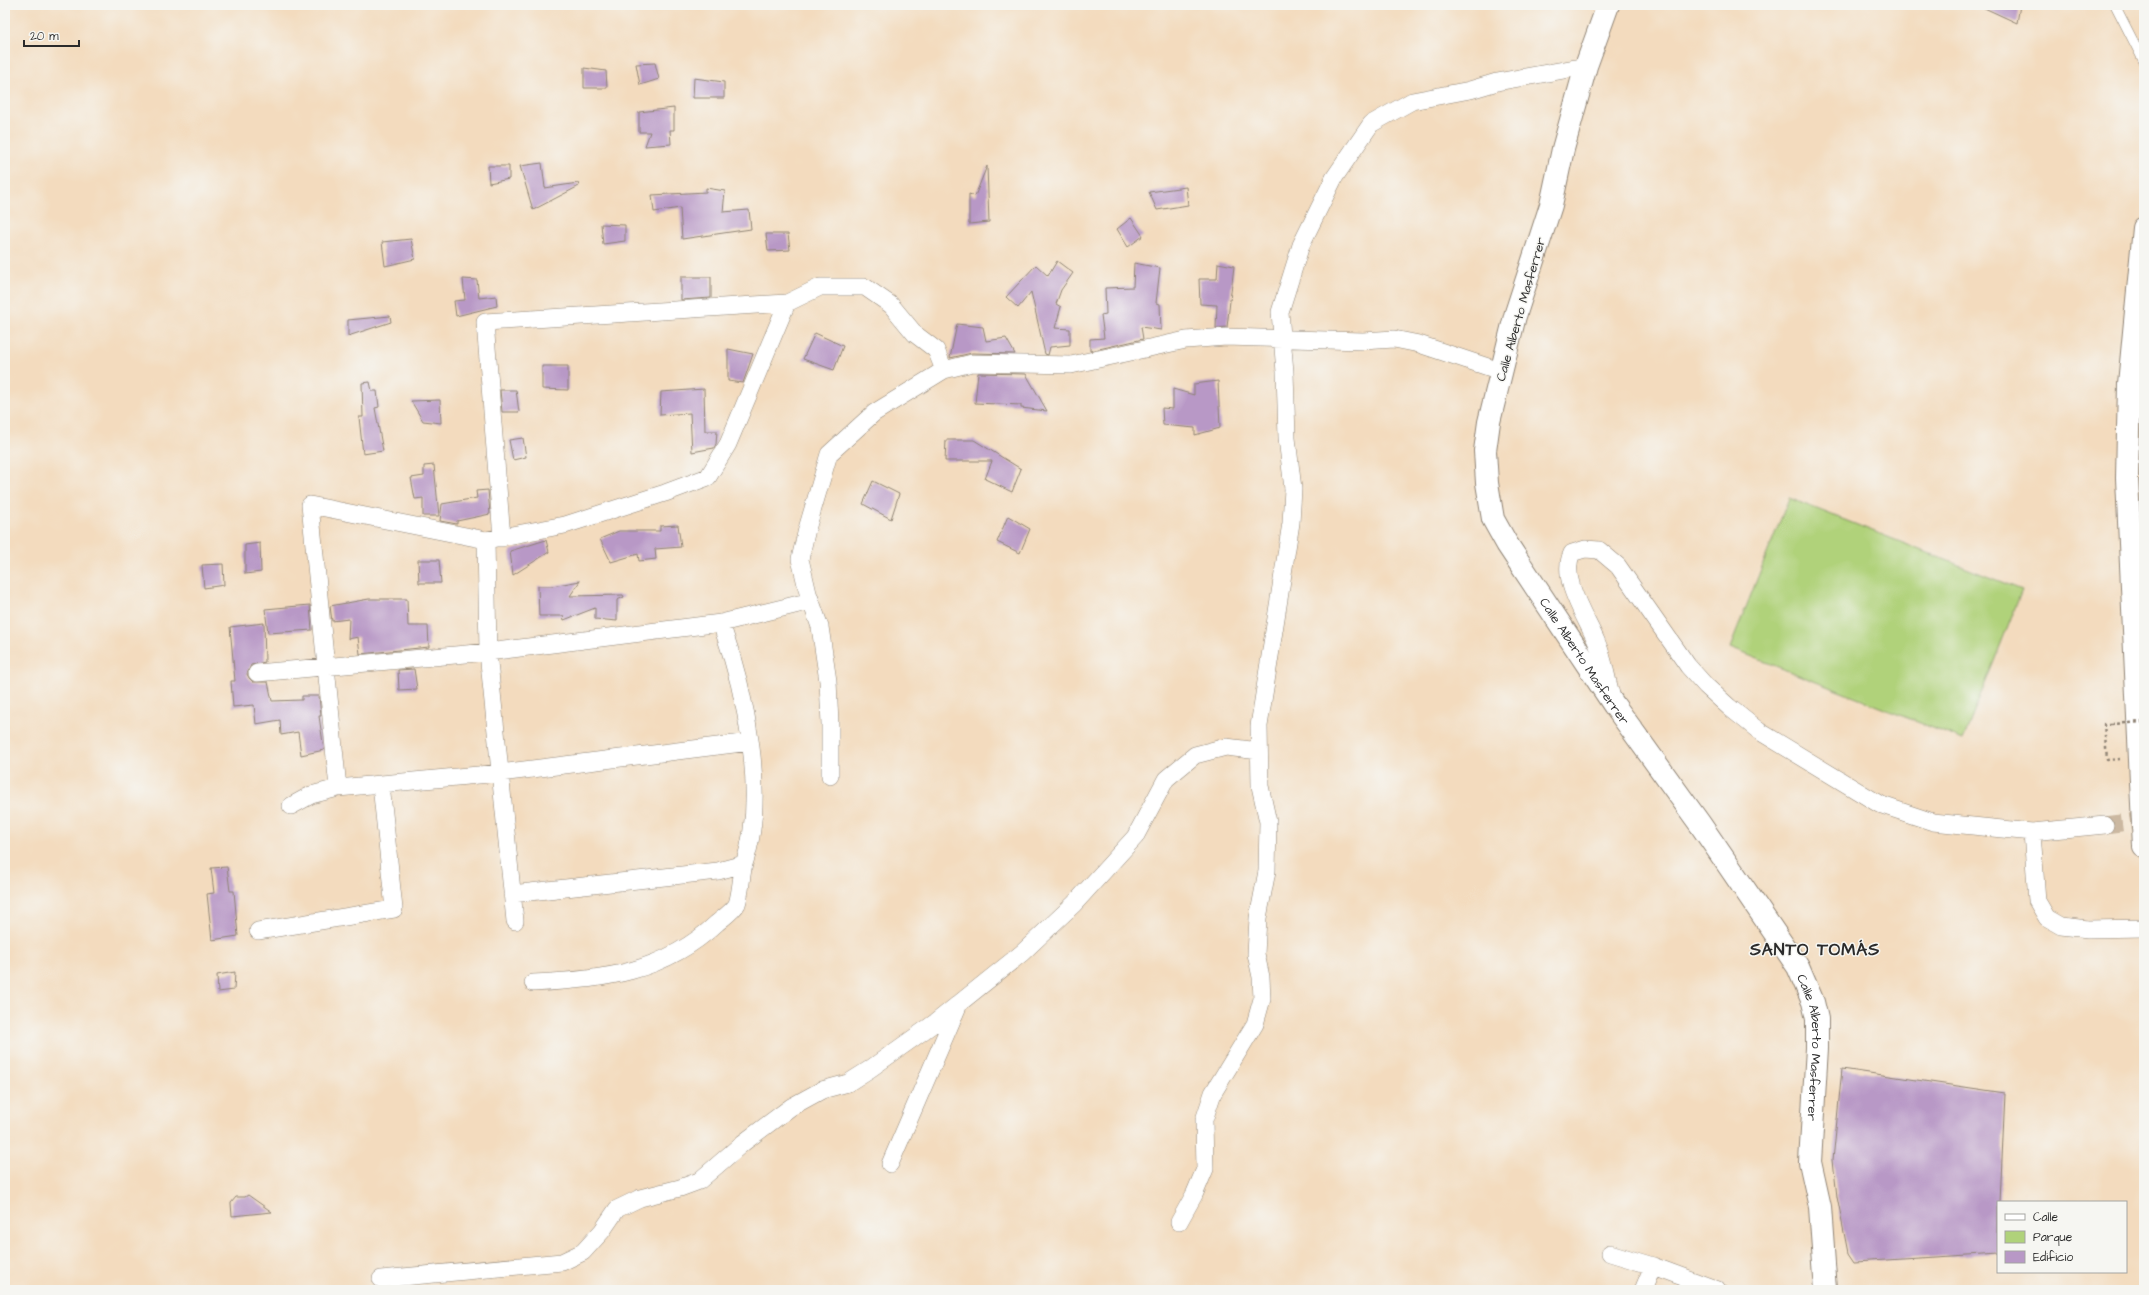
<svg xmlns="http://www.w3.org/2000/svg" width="2149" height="1295" font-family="'Architects Daughter',sans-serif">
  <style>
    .green { fill: #b0d27a; stroke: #6e7e52 }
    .building { fill: #b898c6 }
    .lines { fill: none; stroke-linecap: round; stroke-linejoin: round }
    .minor-tunnel { stroke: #cbb8a1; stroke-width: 17; stroke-dasharray: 17 8; stroke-linecap: butt }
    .service-casing { stroke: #8f8374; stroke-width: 10 }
    .minor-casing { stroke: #8f8374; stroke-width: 18 }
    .secondary-casing { stroke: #8f8374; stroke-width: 24 }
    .trunk-casing { stroke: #8f8374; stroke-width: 24 }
    .path { stroke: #8f8374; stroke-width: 2.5; stroke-dasharray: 3 3; stroke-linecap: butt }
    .service { stroke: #fff; stroke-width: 9 }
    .minor { stroke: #fff; stroke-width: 17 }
    .secondary { stroke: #fff; stroke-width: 22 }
    .trunk { stroke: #fff; stroke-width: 22 }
    .path-bridge { stroke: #8f8374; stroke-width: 2.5; stroke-dasharray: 3 3; stroke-linecap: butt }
    .labels { text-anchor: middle; stroke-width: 3; stroke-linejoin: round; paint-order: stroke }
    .street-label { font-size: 13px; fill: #2b2b2b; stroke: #f6f6f2 }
    .district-label { font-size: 17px; font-weight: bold; letter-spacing: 1px; fill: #2b2b2b; stroke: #f6f6f2 }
  </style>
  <rect width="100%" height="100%" fill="#f6f6f2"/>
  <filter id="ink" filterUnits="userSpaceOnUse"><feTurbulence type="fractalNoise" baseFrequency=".025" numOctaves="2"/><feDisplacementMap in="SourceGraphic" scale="8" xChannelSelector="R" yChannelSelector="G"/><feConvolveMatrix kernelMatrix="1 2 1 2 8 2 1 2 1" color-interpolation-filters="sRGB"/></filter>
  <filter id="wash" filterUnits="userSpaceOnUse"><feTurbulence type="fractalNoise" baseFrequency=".012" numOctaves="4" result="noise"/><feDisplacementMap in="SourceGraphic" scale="16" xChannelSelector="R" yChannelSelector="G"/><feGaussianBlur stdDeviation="0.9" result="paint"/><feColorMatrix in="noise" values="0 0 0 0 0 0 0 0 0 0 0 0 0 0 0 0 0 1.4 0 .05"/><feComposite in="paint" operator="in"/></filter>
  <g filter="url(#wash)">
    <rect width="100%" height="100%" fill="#f3dbbe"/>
    <path class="green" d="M1789 498 2022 590 1963 740 1730 648Z"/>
    <g id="blocks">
      <path class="building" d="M1978 5H2020L2017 23Z
        M655 63 659 79 640 85 636 64Z
        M584 68 606 71 607 88H584Z
        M694 78 724 82V98H693Z
        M674 108V130H670L671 144 645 146 650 132H639V112Z
        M542 163 545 188 578 183 579 186 533 210 520 166Z
        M488 166H509V179L489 183Z
        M987 166 989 222 969 224V194L975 196Z
        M1186 187 1188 205 1157 210 1149 192Z
        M706 188 725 191 723 212 749 210 751 229 682 239 680 208 654 212 652 195 706 192Z
        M1131 218 1143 236 1128 247 1117 229Z
        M601 224 625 225V241L603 244Z
        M766 234H788L790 250 768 251Z
        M411 239 415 259 385 266 382 242Z
        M1057 261 1073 273 1061 290 1056 304 1061 307 1055 328 1070 329V345L1050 347 1048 355 1045 354 1031 292 1018 308 1006 297 1036 265 1048 276Z
        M1134 263 1160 268 1156 303 1160 304 1161 330 1141 327 1143 339 1090 351V339L1104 338 1101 315 1106 314 1105 288 1133 287Z
        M1218 263 1234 266 1227 327 1216 328 1217 305 1200 304 1199 279H1217Z
        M681 277H711V298L681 300Z
        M463 279 477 280 479 298 496 296 497 306 456 316 454 301 465 300Z
        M390 316 391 322 348 336V320Z
        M957 324 983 327 986 341 1006 338 1015 354 972 353 950 358Z
        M815 333 843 346 834 370 803 359Z
        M728 349 753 354 743 383 728 381Z
        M542 366H568V390L542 389Z
        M978 373 1026 374 1047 411 1021 408V405L975 403Z
        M1218 381 1220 428 1195 435V428L1163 425 1162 408 1173 409V389L1194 395V384Z
        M370 382 372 391H377L379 407 375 408 383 451 363 454 359 417H363L362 383Z
        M704 389 705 431H717L716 444 714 448 692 452 690 413 660 415 661 392Z
        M500 390H516L519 412H502Z
        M440 400 441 423 423 421 411 401Z
        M523 438 526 457 513 460 509 440Z
        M946 440H974L1021 469 1012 492 985 479 992 461H945Z
        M434 465 439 516H423V498L415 499 411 478 424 476V466Z
        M873 481 899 494 891 519 863 504Z
        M488 490 490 514 457 521V524L440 521 442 504 477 498 476 491Z
        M1008 516 1030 529 1020 553 997 542Z
        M678 525 681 547 655 549 656 559 639 561 638 554 611 562 600 539 619 531H660V526Z
        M546 540 549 552 513 575 510 551Z
        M260 543 261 572 245 574V545Z
        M418 560H439L441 583H419Z
        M223 564 224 585 204 588 202 565Z
        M580 581 570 596 623 595 624 597 617 600V621L595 619V608L564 620 563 616H539L538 586H552Z
        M369 599H407L408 626H428L429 647 360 654 358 637 348 639 349 619 332 621 330 606Z
        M310 605 312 630 268 633 265 609Z
        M264 623 265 662 251 665 247 674 249 678 253 682H268L272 701 302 700V696H319L321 716H319L324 750 301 755 298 732 281 735 280 720 256 724 254 705 233 707 231 681H235L230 627Z
        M414 669 417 689 399 690 398 670Z
        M227 867 230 891H234L238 936 212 940 207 894 214 893 211 868Z
        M235 972 234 990 218 992 217 975Z
        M1842 1069 2005 1093 2000 1202H1998V1253L1854 1262 1848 1253 1837 1197 1833 1160Z
        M248 1195 272 1212 232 1216 231 1203 236 1197H245Z"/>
    </g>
  </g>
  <g filter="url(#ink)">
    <use href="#blocks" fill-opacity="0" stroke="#8f8374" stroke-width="1"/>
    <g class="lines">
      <path class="minor-tunnel" d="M2105 825 2144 820"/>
      <g class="service-casing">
        <path id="service" d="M2115 5 2144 62"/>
      </g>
      <g class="minor-casing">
        <path id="minor" d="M502 538 485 322 787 303
          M257 673 488 652 721 623 811 601
          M1611 694C1606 677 1604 659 1597 643 1587 618 1559 579 1572 553L1585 549 1599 550 1618 566 1688 666 1706 686 1729 707 1759 731 1879 804 1933 822 2032 832 2105 825
          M830 776V724L828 681 820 627 808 593 800 559 807 529 829 454 874 413 944 370 972 363 1071 365 1186 340 1226 337 1363 341 1394 339 1419 344 1500 371
          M338 788 310 505 486 540
          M291 806 311 795 338 788 500 773 750 742
          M2032 832 2037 901 2047 918 2061 926 2088 929 2144 928
          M512 894 718 871 744 864C768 795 745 691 721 623
          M515 921 488 652 486 540 565 525 665 493 708 477 728 444 787 303 820 287H865L891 305 915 334 936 350 944 370
          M258 931 394 909 381 785
          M533 983C603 980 664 973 717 923 723 918 734 910 737 904 741 892 741 876 744 864
          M890 1164 959 1004
          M1179 1222 1194 1195 1205 1169 1204 1120 1213 1093 1255 1024 1262 999 1261 977 1256 954 1258 918 1267 871 1268 822 1260 786 1259 726 1291 523 1293 489 1287 438 1285 372 1280 312 1301 245 1334 178 1371 124 1412 101 1470 90 1497 82 1586 66
          M1610 1253 1653 1266 1718 1290
          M381 1279 562 1262 583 1252 602 1231 617 1209 640 1198 680 1188 699 1181 743 1143 791 1107 822 1090 848 1083 870 1069 936 1022 1022 953 1074 904 1135 837 1166 779 1195 755 1226 747 1259 751
          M1643 1290 1653 1266"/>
      </g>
      <g class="secondary-casing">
        <g id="secondary">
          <path id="s1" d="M1608 5 1586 66 1563 149 1551 205 1515 316 1489 422 1485 451 1487 483 1493 519 1507 544 1614 705 1700 824 1798 967 1813 1002 1817 1019V1048L1810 1162 1820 1207 1826 1290"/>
        </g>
      </g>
      <g class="trunk-casing">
        <path id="trunk" d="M2144 228 2129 384 2127 478 2144 847"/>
      </g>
      <path class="path" d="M2111 724H2104L2107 760 2120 759"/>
      <use href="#service" class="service"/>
      <use href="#minor" class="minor"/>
      <use href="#secondary" class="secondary"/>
      <use href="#trunk" class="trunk"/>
      <path class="path-bridge" d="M2111 724 2144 722"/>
    </g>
  </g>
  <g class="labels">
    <g class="street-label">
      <text transform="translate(1520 309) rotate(-74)" y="5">Calle Alberto Masferrer</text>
      <text dy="5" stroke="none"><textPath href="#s1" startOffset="701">Calle Alberto Masferrer</textPath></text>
      <text dy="5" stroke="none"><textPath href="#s1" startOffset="1157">Calle Alberto Masferrer</textPath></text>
    </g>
    <g class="district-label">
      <text x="1815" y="955">SANTO TOMÁS</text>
    </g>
  </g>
  <rect width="2149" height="1295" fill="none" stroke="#f6f6f2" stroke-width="20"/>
  <rect x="1997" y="1201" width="130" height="72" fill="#f6f6f2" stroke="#a5a5a2"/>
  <rect x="2005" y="1214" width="20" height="6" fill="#ffffff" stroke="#a5a5a2"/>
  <text x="2033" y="1221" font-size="12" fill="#2b2b2b">Calle</text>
  <rect x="2005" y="1231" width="20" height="12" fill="#b0d27a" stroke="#a5a5a2"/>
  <text x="2033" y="1241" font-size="12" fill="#2b2b2b">Parque</text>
  <rect x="2005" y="1251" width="20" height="12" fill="#b898c6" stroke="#a5a5a2"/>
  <text x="2033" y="1261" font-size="12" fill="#2b2b2b">Edificio</text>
  <path d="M24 40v6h55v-6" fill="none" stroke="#2b2b2b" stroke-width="2"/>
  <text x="30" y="40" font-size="12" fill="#2b2b2b" stroke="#f6f6f2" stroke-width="3" paint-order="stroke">20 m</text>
</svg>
